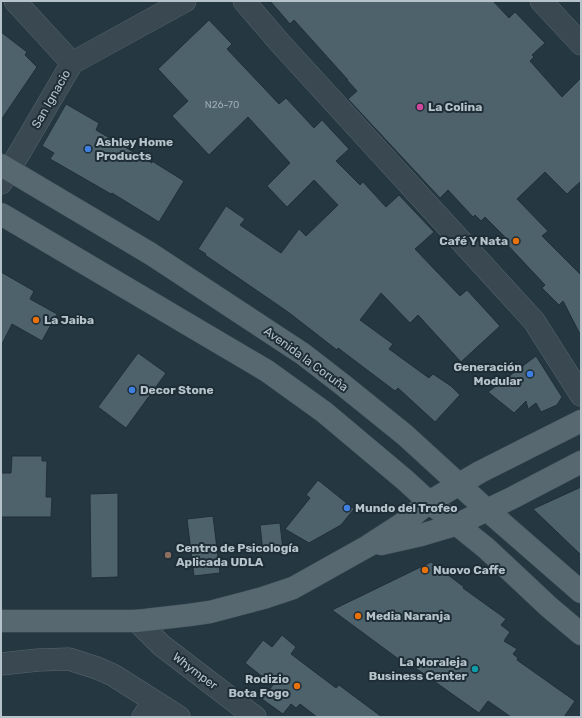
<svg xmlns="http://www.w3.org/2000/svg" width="582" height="718" font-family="Rubik,sans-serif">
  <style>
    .building { fill: #4e626c; stroke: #202f38 }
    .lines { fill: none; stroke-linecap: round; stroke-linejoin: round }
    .minor-casing { stroke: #57666e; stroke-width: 23 }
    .major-casing { stroke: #46545d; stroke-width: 23 }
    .minor { stroke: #3a4851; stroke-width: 22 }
    .major { stroke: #586870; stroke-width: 22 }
    .hotel-dot { fill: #d1479c; stroke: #1e2d36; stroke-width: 1.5 }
    .shop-dot { fill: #3f7fe0; stroke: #1e2d36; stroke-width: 1.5 }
    .food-dot { fill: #e8710a; stroke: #1e2d36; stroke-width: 1.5 }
    .education-dot { fill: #8d6e63; stroke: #1e2d36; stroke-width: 1.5 }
    .culture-dot { fill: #0f9aa8; stroke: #1e2d36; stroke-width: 1.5 }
    .labels { text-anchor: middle; stroke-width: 4; stroke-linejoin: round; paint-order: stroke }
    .number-label { font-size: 10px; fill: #9cabb3 }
    .street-label { font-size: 12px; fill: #b6c3cb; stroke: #1e2d36 }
    .poi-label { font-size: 12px; font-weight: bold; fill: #b6c3cb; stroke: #1e2d36; text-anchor: start }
  </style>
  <rect width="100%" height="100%" fill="#253741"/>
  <path class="building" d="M270 1H493L509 18 515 12 545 43 532 55 534 57 530 61 562 97 581 78V181L567 194 545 172 517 199 548 231 542 236 581 275V336L563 301 559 305 542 288 545 285 502 239 505 237 485 217 481 221 475 215 473 217 448 190 440 198 348 99 357 91 347 80H348L294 20 290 24Z
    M209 20 232 44 227 49 279 104 286 98 314 128 322 120 349 149 336 161 360 185 363 182 386 207 399 195 434 232 415 249 460 296 467 290 500 326 461 362 418 315 410 323 381 293 360 320 393 344 389 349 429 378 433 374 451 386 460 395 435 422 398 388 395 391 338 348 337 350 288 312 205 255 206 254 198 249 226 206 245 219 240 225 281 253 299 229 306 236 338 205 314 180 287 207 267 186 290 163 248 117 209 155 172 116 188 101 158 69Z
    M1 32 27 52 25 55 37 67 1 120Z
    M66 104 99 123 96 130 152 163V161L184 181 159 222 112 193 111 194 50 159 54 153 42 146Z
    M1 272 34 291 30 299 57 314 42 341 12 324 1 346Z
    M138 353 166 373 126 428 98 407Z
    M536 356 562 397 557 405 541 412 536 403 528 409 526 401 514 413 488 392Z
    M12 456H42V461H47L46 497H52L51 517H1V473H11Z
    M318 480 354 509 341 525 309 543 285 529 310 498 306 495Z
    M581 487V555L533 509Z
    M118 493V577L91 578 90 494Z
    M213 516 220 573 194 576 187 519Z
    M280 523 283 550 263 552 260 525Z
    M431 562 464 587 463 588 506 619 501 625 510 632 504 641 517 649 513 654 518 658 517 660 575 701 564 717H511L488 701 479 713 414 667 412 669 332 610Z
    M282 635 296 647 291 654 336 688 339 685 382 717H317L300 704 296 708 291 704 283 714 262 699 273 685 245 663 263 640 272 647Z"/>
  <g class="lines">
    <g class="minor-casing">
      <path id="minor" d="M15 1 72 63
        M244 1 280 43 534 321 581 395
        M541 1 581 44
        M1 183 10 169 72 63 185 1
        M137 621 161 645 255 717
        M1 664 38 660 69 659 97 668 113 675 154 701 143 717
        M154 701 179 717"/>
    </g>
    <g class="major-casing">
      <path id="major" d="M1 165 151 254 303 354 343 385 405 435 487 510 581 592
        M1 214 267 371 324 412 405 480 429 502 486 548 549 607 581 634
        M381 544 421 535 458 524 512 498 581 462
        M1 621H137L189 615 210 612 263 598 293 588 368 546 405 522 429 502 480 472 581 421"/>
    </g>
    <use href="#minor" class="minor"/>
    <use href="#major" class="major"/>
  </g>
  <circle class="hotel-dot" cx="420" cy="107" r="4"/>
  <g class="shop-dot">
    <circle cx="88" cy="149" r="4"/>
    <circle cx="530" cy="374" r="4"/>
    <circle cx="132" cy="390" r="4"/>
    <circle cx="347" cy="508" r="4"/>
  </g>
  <g class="food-dot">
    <circle cx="516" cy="241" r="4"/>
    <circle cx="36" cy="320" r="4"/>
    <circle cx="425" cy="570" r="4"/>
    <circle cx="358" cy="616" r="4"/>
    <circle cx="297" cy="686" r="4"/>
  </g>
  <circle class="education-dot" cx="168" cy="555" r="4"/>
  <circle class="culture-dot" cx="475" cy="669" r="4"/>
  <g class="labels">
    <g class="number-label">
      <text x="222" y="108">N26-70</text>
    </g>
    <g class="street-label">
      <text transform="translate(51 99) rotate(-60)" y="4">San Ignacio</text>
      <text transform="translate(306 359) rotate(36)" y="4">Avenida la Coruña</text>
      <text transform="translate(195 671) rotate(37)" y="4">Whymper</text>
    </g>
    <g class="poi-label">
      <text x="428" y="111">La Colina</text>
      <text x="96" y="146">Ashley Home<tspan x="96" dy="14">Products</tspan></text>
      <text x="508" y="245" text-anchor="end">Café Y Nata</text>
      <text x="44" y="324">La Jaiba</text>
      <text x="522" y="371" text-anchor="end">Generación<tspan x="522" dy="14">Modular</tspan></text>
      <text x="140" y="394">Decor Stone</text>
      <text x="355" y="512">Mundo del Trofeo</text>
      <text x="176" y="552">Centro de Psicología<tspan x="176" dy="14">Aplicada UDLA</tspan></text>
      <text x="433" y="574">Nuovo Caffe</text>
      <text x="366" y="620">Media Naranja</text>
      <text x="467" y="666" text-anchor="end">La Moraleja<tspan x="467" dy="14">Business Center</tspan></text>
      <text x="289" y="683" text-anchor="end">Rodizio<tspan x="289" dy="14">Bota Fogo</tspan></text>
    </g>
  </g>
  <rect width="582" height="718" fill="none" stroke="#b6c3cb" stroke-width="4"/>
</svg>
